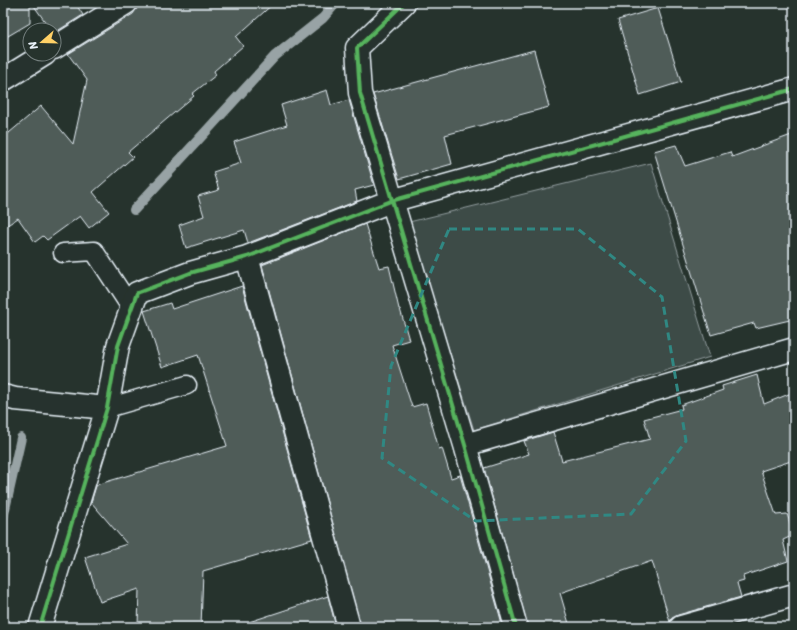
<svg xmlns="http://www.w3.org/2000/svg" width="797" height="630" font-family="Sriracha,sans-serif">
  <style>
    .green { fill: #3e4b47; stroke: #939ea0 }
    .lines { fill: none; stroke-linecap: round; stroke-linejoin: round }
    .stream { stroke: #98a3a5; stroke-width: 10 }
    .building { fill: #505c59; stroke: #e8f1f8 }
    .service-casing { stroke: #e8f1f8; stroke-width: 21 }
    .minor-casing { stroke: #e8f1f8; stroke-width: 25 }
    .service { stroke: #26332d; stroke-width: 18 }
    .minor { stroke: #26332d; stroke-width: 22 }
    .cycleway-casing { stroke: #26332d; stroke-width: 6 }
    .cycleway { stroke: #56b35d; stroke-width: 4 }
    .marked { fill: none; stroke: #308883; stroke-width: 3; stroke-dasharray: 8 5; stroke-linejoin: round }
  </style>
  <rect width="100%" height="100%" fill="#26332d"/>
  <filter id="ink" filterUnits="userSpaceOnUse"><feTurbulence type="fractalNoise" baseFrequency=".025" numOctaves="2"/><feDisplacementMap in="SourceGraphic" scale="8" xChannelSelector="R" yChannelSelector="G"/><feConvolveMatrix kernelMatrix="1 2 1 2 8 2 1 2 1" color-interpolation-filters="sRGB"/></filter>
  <g filter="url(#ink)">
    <path class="green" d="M651 163 710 357 474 430 409 222Z"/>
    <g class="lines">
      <path class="stream" d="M134 210 275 56 323 18 336 3
        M3 518 21 438"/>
    </g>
    <path class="building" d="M3 3H30V23L3 39Z
      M32 3H75L83 15 54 33V30H51Z
      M140 3H274L236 37 243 46 214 71 216 75 192 94 194 96 128 152 133 157 93 192 109 212 89 228 80 216 47 240 43 236 35 242 18 218 3 228V138L41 106 73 144 87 80 68 54 133 14Z
      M658 8 681 82 640 95 618 20Z
      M534 50 549 107 445 135 452 164 399 179 373 94Z
      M327 90 331 105 349 100 374 185 355 190 357 201 248 243 244 230 186 248 179 225 204 216 198 196 219 190 213 172 241 163 234 142 287 125 281 105Z
      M794 134V319L756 328 754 323 711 335 654 151 676 145 685 166 730 152 732 157Z
      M365 224 379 268 389 266 399 309H400L409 340 392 345 412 407 426 403 439 449 442 448 451 478 460 475 503 627H361L262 265Z
      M242 286 312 539 203 571 201 627H138L139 589 100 602 85 557 127 544 91 502 96 486 99 484 227 446 198 355 162 367 144 311 170 303 172 309Z
      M757 375 764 404 794 392V460L761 471 776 515 787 514 794 535 783 540 788 561 743 576 744 581 737 583 741 597 678 615 672 618 670 622 652 561 560 593 570 627H528L484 468 529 454 524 441 553 432 562 461 650 439 644 419 682 409 681 405 723 390 722 386Z
      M328 596 336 627H250L249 622Z"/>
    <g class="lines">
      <g class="service-casing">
        <path id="service" d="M63 253 94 251 132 309
          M107 408 187 385"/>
      </g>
      <g class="minor-casing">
        <path id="minor" d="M404 3 357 48 360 93 465 445 516 627
          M54 48 126 3
          M3 80 45 54
          M247 257 349 627
          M3 396 15 399 107 408
          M465 445 794 349
          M40 627 107 408 118 346 137 293 190 273 247 257 391 201 794 89
          M681 627 794 595"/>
      </g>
      <use href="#service" class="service"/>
      <use href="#minor" class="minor"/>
      <g class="cycleway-casing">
        <path id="cycleway" d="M404 3 357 48 360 93 465 445 516 627
          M40 627 107 408 118 346 137 293 190 273 247 257 391 201 794 89"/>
      </g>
      <use href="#cycleway" class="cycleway"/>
    </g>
  </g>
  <path class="marked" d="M449 229H578L662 297 686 441 631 514 476 521 382 458 391 366Z"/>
  <rect width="797" height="630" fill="none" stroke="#26332d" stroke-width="16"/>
  <rect x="8" y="8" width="781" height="614" fill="none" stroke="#e8f1f8" stroke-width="1.5" filter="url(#ink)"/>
  <g transform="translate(42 42) rotate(250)"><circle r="19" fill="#26332d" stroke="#747f7e"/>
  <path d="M0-3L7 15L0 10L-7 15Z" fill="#ffd166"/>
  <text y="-6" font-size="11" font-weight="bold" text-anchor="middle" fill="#e8f1f8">N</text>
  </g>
</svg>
